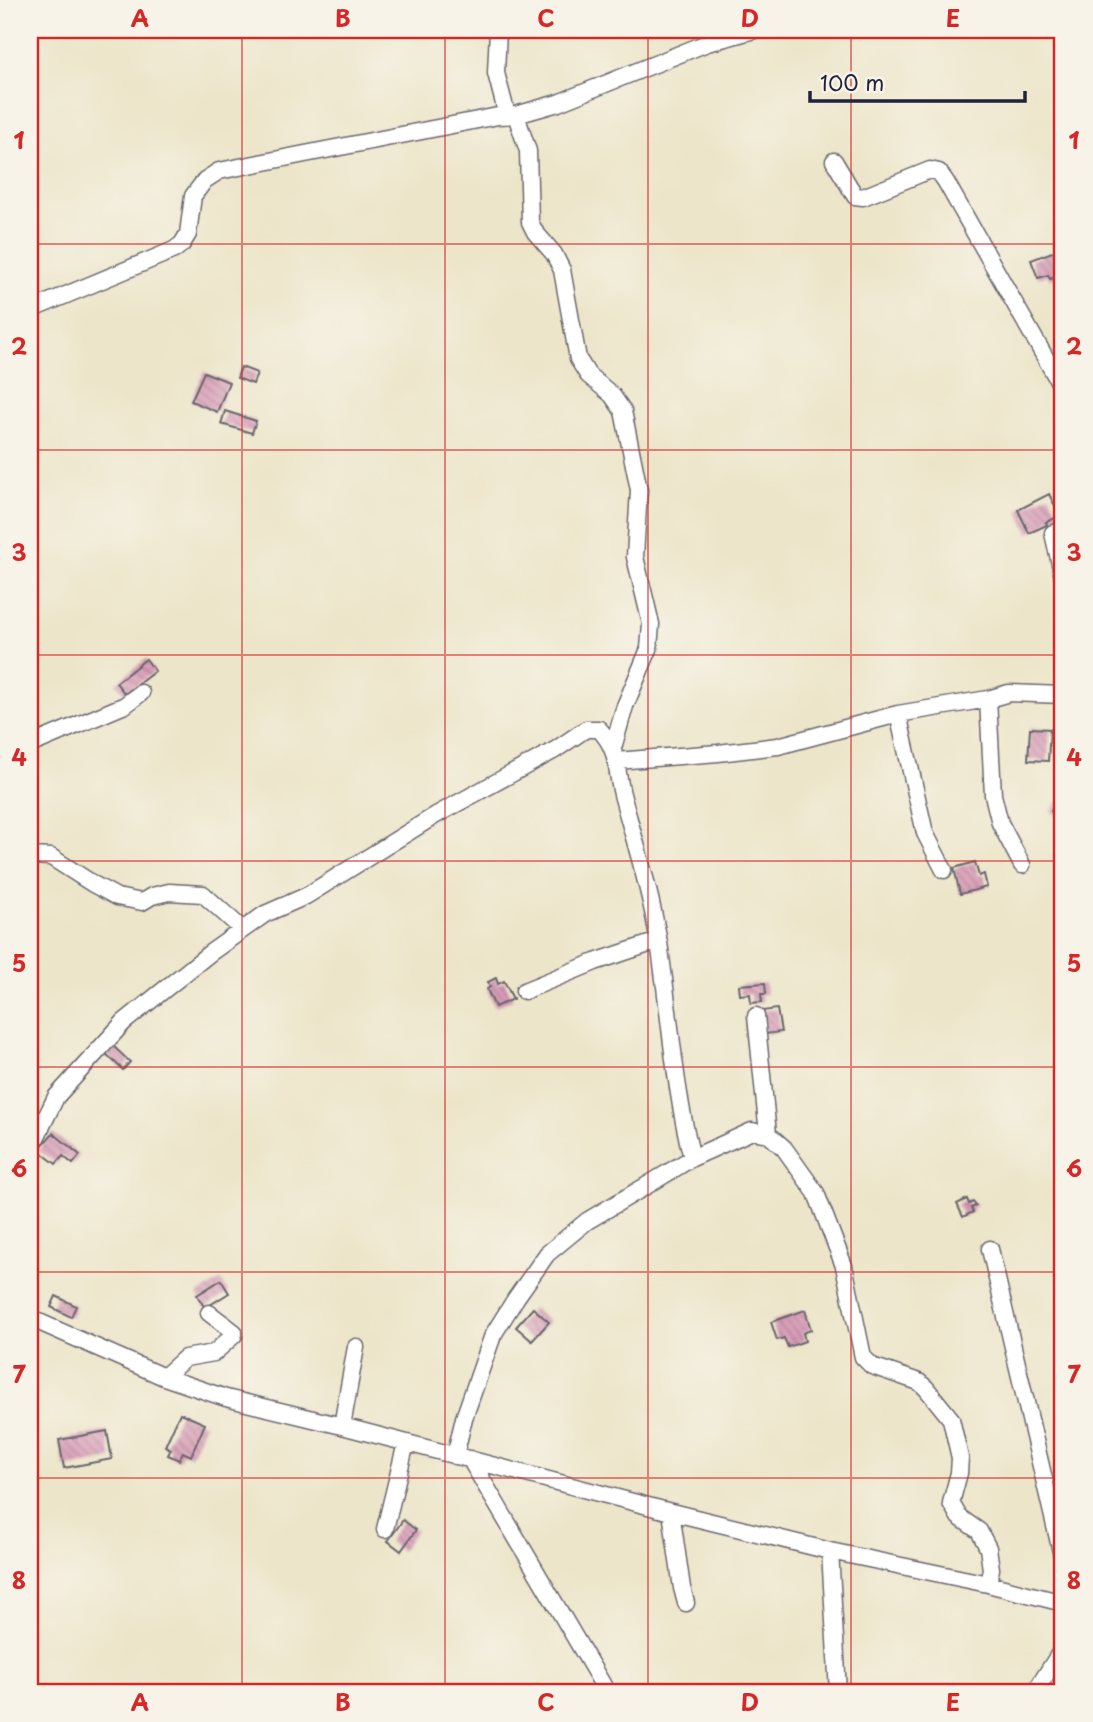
<svg xmlns="http://www.w3.org/2000/svg" width="1093" height="1722" font-family="'Playpen Sans',sans-serif">
  <style>
    .building { fill: url(#building-back-hatch) }
    .lines { fill: none; stroke-linecap: round; stroke-linejoin: round }
    .minor-casing { stroke: #69666d; stroke-width: 19 }
    .minor { stroke: #fff; stroke-width: 16 }
    .grid { fill: none; stroke: #d62828; stroke-width: 2; stroke-opacity: 0.55 }
    .neatline { fill: none; stroke: #d62828; stroke-width: 2.5 }
    .grid-label { font-size: 23px; text-anchor: middle; font-weight: bold; fill: #d62828 }
  </style>
  <defs>
    <pattern id="building-back-hatch" width="6" height="6" patternUnits="userSpaceOnUse" patternTransform="scale(1.75)"><rect width="6" height="6" fill="#d799b5"/><path d="M-1 5l2 2M0 0l6 6M5-1l2 2" fill="none" stroke="#ae7c94"/></pattern>
  </defs>
  <rect width="100%" height="100%" fill="#f7f3e8"/>
  <filter id="ink" filterUnits="userSpaceOnUse"><feTurbulence type="fractalNoise" baseFrequency=".0143" numOctaves="2"/><feDisplacementMap in="SourceGraphic" scale="14" xChannelSelector="R" yChannelSelector="G"/><feConvolveMatrix kernelMatrix="1 2 1 2 8 2 1 2 1" color-interpolation-filters="sRGB"/></filter>
  <filter id="wash" filterUnits="userSpaceOnUse"><feTurbulence type="fractalNoise" baseFrequency=".00686" numOctaves="4" result="noise"/><feDisplacementMap in="SourceGraphic" scale="28" xChannelSelector="R" yChannelSelector="G"/><feGaussianBlur stdDeviation="1.57" result="paint"/><feColorMatrix in="noise" values="0 0 0 0 0 0 0 0 0 0 0 0 0 0 0 0 0 1.4 0 .05"/><feComposite in="paint" operator="in"/></filter>
  <g filter="url(#wash)">
    <rect width="100%" height="100%" fill="#ece5c9"/>
    <g id="blocks">
      <path class="building" d="M1063 248V275L1050 279 1048 275 1038 278 1031 260Z
        M241 367 257 373 253 384 237 378Z
        M204 372 229 382 217 412 191 401Z
        M225 411 256 421 252 433 221 424Z
        M1049 494 1060 516 1046 522 1047 525 1029 533 1018 510Z
        M146 659 155 671 125 694 116 683Z
        M1030 728 1050 729 1048 761 1028 760Z
        M1063 795V820L1051 811Z
        M975 862 979 876 984 874 987 887 960 894 954 868Z
        M496 978 498 984 504 981 513 999 495 1007 487 989 490 987 488 982Z
        M765 983 766 994H761L762 1002 751 1003 750 994 740 995 739 985Z
        M777 1009 781 1032 765 1034 762 1011Z
        M111 1044 130 1062 123 1070 104 1052Z
        M53 1133 80 1155 73 1164 63 1156 56 1164 38 1150Z
        M967 1199 969 1204 973 1202 976 1206 971 1208 973 1212 963 1217 957 1204Z
        M221 1280 229 1293 205 1308 197 1295Z
        M56 1296 76 1306 71 1317 51 1307Z
        M533 1308 549 1322 532 1341 516 1327Z
        M805 1310 811 1330 803 1333 805 1341 788 1347 784 1338 777 1340 771 1322Z
        M180 1413 205 1424 191 1456 183 1452 179 1460 168 1455 171 1449 165 1446Z
        M107 1431 112 1459 64 1468 59 1440Z
        M403 1520 416 1530 401 1551 388 1541Z"/>
    </g>
  </g>
  <g filter="url(#ink)">
    <use href="#blocks" fill-opacity="0" stroke="#69666d" stroke-width="2"/>
    <g class="lines">
      <g class="minor-casing">
        <path id="minor" d="M498 30 496 73 507 115
          M516 115 558 103 707 43 754 30
          M834 161 855 196 863 197 930 170 939 172 946 182 1063 389
          M30 310 174 250 182 244 188 234 193 196 205 180 219 171 498 116 516 115 528 151 530 222 535 232 554 254 562 270 578 359 588 375 612 395 623 411 639 490 635 557 651 624 649 649 625 706 613 748
          M1053 533 1063 577
          M988 699 993 795 1000 823 1022 865
          M898 714 925 833 944 870
          M30 745 125 705 141 693
          M616 761 718 753 778 746 898 714 988 699 1009 693 1063 695
          M30 856 51 857 93 884 117 897 142 902 152 896 169 892 203 894 242 929
          M524 991 595 962 658 941
          M756 1016 768 1134
          M30 1183 32 1146 56 1097 124 1022 210 953 265 914 306 896 436 815 555 750 586 729H599C620 751 615 770 623 798 636 845 651 894 659 943 670 1014 674 1088 692 1158
          M990 1249 1063 1560
          M30 1318 164 1377 226 1398 342 1426 671 1512 830 1551 988 1584 1063 1603
          M164 1377 185 1358 214 1353 234 1335V1332L209 1313
          M342 1426 356 1347
          M455 1456 464 1418 493 1335 516 1298 547 1254 587 1221 651 1183 692 1158 752 1131 768 1134 784 1148 816 1193 844 1266 863 1357 872 1366 919 1382 926 1388 951 1419 960 1458 959 1473 951 1503 959 1517 979 1531 988 1548 991 1569 988 1584
          M470 1459 607 1692
          M671 1512 682 1588 686 1603
          M385 1529 406 1443
          M830 1551 838 1692
          M1035 1692 1063 1648"/>
      </g>
      <use href="#minor" class="minor"/>
    </g>
  </g>
  <path class="grid" d="M242 30V1692M445 30V1692M648 30V1692M851 30V1692M30 244H1063M30 450H1063M30 655H1063M30 861H1063M30 1067H1063M30 1272H1063M30 1478H1063"/>
  <rect width="1093" height="1722" fill="none" stroke="#f7f3e8" stroke-width="77"/>
  <path d="M810 91v10h215v-10" fill="none" stroke="#22223b" stroke-width="3.5"/>
  <text x="820" y="91" font-size="21" fill="#22223b" stroke="#f7f3e8" stroke-width="5" paint-order="stroke">100 m</text>
  <rect x="38" y="38" width="1016" height="1646" class="neatline"/>
  <g class="grid-label">
    <text x="140" y="27">A</text>
    <text x="343" y="27">B</text>
    <text x="546" y="27">C</text>
    <text x="750" y="27">D</text>
    <text x="953" y="27">E</text>
    <text x="19" y="149">1</text>
    <text x="1074" y="149">1</text>
    <text x="19" y="355">2</text>
    <text x="1074" y="355">2</text>
    <text x="19" y="561">3</text>
    <text x="1074" y="561">3</text>
    <text x="19" y="766">4</text>
    <text x="1074" y="766">4</text>
    <text x="19" y="972">5</text>
    <text x="1074" y="972">5</text>
    <text x="19" y="1177">6</text>
    <text x="1074" y="1177">6</text>
    <text x="19" y="1383">7</text>
    <text x="1074" y="1383">7</text>
    <text x="19" y="1589">8</text>
    <text x="1074" y="1589">8</text>
    <text x="140" y="1711">A</text>
    <text x="343" y="1711">B</text>
    <text x="546" y="1711">C</text>
    <text x="750" y="1711">D</text>
    <text x="953" y="1711">E</text>
  </g>
</svg>
